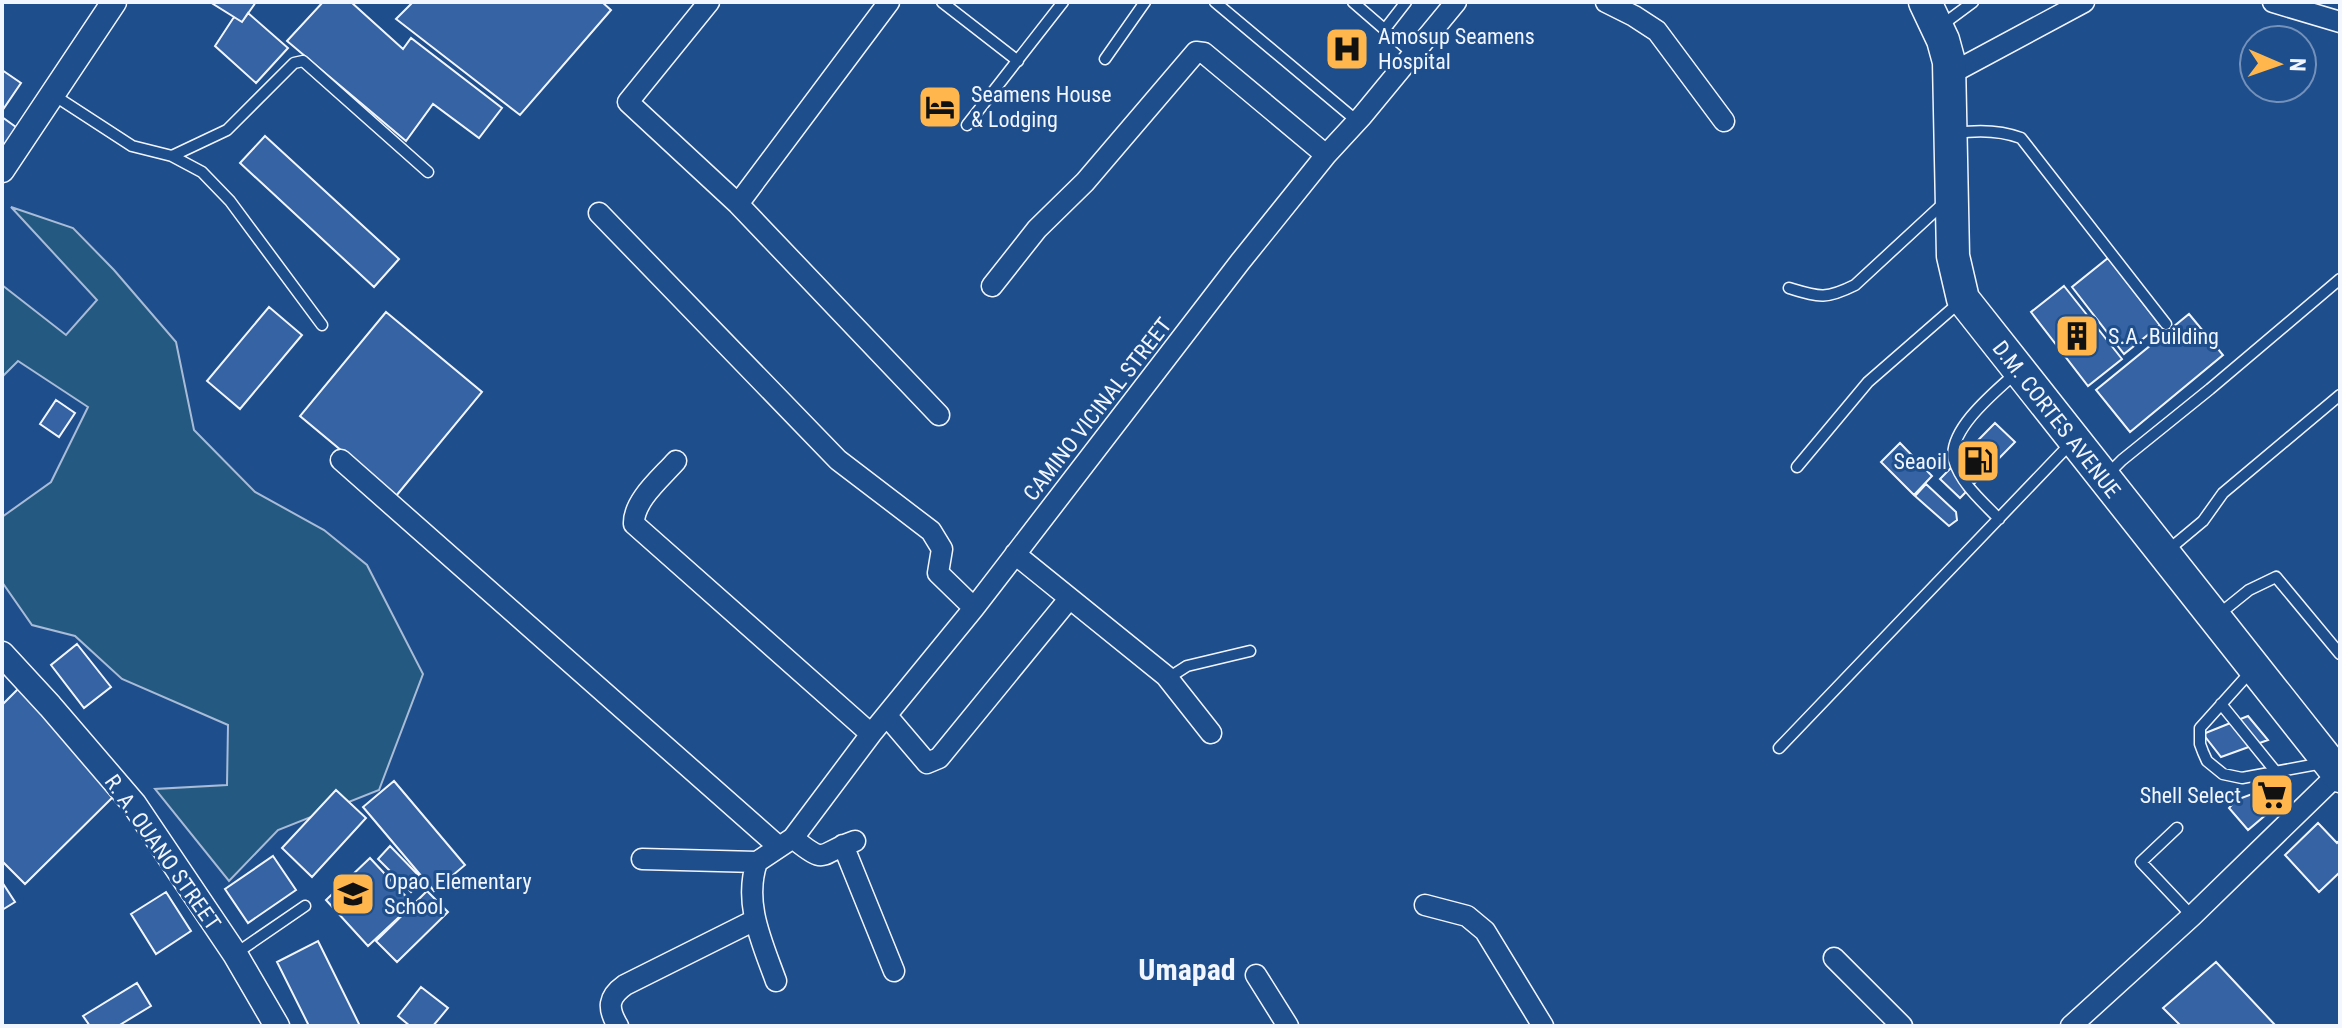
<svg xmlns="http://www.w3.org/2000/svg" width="2342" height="1028" font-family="'Roboto Condensed',sans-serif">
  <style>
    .green { fill: #245a82; stroke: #a8bbd7; stroke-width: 2 }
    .building { fill: #3563a3; stroke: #f2f6ff; stroke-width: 2 }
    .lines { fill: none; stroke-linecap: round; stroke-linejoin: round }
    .service-casing { stroke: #f2f6ff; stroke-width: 13 }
    .minor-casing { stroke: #f2f6ff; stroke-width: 23 }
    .tertiary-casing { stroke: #f2f6ff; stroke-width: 27 }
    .trunk-casing { stroke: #f2f6ff; stroke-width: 35 }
    .service { stroke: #1f4e8c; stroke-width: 10 }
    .minor { stroke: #1f4e8c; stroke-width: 20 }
    .tertiary { stroke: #1f4e8c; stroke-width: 24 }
    .trunk { stroke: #1f4e8c; stroke-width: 32 }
    .labels { text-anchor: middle; stroke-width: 6; stroke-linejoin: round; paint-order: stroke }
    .poi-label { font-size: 22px; fill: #f2f6ff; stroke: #1f4e8c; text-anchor: start }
    .street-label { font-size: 22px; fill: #f2f6ff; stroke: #1f4e8c }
    .district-label { font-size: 30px; font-weight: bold; fill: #f2f6ff; stroke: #1f4e8c }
  </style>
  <rect width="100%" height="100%" fill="#1f4e8c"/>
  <path class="green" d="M11 207 73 228 114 270 176 342 194 430 255 492 324 530 367 565 423 674 379 790 278 830 229 881 155 789 227 785 228 725 122 679 75 636 32 625 2 582V517L51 482 88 407 18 361 2 377V285L66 335 97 300Z"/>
  <path class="building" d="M210 2H256L242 22Z
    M323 2H351L403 49 411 38 502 108 479 138 433 104 406 141 287 41Z
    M413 2H602L611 10 520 115 396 19Z
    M248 13 288 48 256 83 215 46 234 17 242 22Z
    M2 70 21 83 2 111Z
    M2 117 20 130 2 156Z
    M265 136 399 259 374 287 240 163Z
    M2108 258 2160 325 2124 354 2072 287Z
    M2064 286 2122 359 2088 386 2031 312Z
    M269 307 302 335 240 409 207 381Z
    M386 312 482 392 396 496 300 416Z
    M2189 314 2223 355 2130 432 2096 390Z
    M56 400 75 413 59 437 40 424Z
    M1995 423 2015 442 1960 498 1940 479Z
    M1900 443 1932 476 1914 495 1881 462Z
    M1926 484 1956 512 1957 520 1949 526 1915 496Z
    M77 644 111 687 84 708 51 665Z
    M19 688 119 791 25 884 2 861V705Z
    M2248 716 2268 740 2221 757 2203 734Z
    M394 781 465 865 434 891 363 807Z
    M2271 787 2282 801 2248 830 2229 808 2236 800Z
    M336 790 366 818 312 877 282 848Z
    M2318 823 2337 843 2340 840V872L2319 892 2285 855Z
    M390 846 423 880 411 892 378 859Z
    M273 856 296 890 248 923 225 889Z
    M370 858 413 904 368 946 326 900Z
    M2 882 15 902 2 910Z
    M427 891 448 912 397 962 376 941Z
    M166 892 191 931 156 954 131 914Z
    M318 941 360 1026H309L277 962Z
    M2216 962 2276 1026H2181L2163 1008Z
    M137 983 151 1006 118 1026H90L83 1016Z
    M421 987 448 1008 433 1026H410L398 1016Z"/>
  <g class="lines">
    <g class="service-casing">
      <path id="service" d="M942 2 1018 61
        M1215 2 1357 121
        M1353 2 1413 54
        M1942 25 1973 2
        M1385 29 1406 2
        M1105 59 1145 2
        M52 94 132 146 172 156 202 172 230 201 322 325
        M967 125 1063 2
        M1956 133C1977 130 2000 130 2021 138L2166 324
        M172 156 227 130 294 63 303 61 428 172
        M1789 288C1819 297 1825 300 1855 285L1946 201
        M1797 467 1868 382 1961 301
        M2106 476 2122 460 2210 389 2340 279
        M1999 519C1983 502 1961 484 1954 460 1947 430 1997 390 2017 372
        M2167 551 2203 521 2223 493 2340 395
        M2218 615 2249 590 2276 577 2340 654
        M2253 669 2200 728V744L2203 752 2207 761 2223 774 2242 778 2323 763
        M1166 676 1173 675 1187 666 1250 651
        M2221 704 2276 772
        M1779 748 2072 442
        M2177 828 2141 862 2192 916
        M235 954 305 906"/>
    </g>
    <g class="minor-casing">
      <path id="minor" d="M709 2 628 102 738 204 939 415
        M1606 2 1634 16 1657 31 1724 121
        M2273 2 2340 22
        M1950 74 2084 2
        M738 204 889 2
        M599 213 838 460 931 531 942 549 938 573 974 608
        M992 286 1037 229 1085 182 1196 52 1204 53 1326 155
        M341 460 778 846
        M676 461C661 478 633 501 634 524L871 734
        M1015 554 1166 676 1211 733
        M887 716 927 763 939 758 1069 599
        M793 838C828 867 818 853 855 841
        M843 845 894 971
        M642 859 757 862 793 838 871 734 974 608 1240 262 1326 155 1362 116 1456 2
        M757 862C743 903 762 942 776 981
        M1425 905 1467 916 1485 931 1543 1026
        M1834 958 1902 1026
        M1256 975 1288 1026
        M618 1026C607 1008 608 997 625 985L755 920
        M2071 1026 2192 916 2338 774"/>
    </g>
    <g class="tertiary-casing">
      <path id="tertiary" d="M2 170 114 2
        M2 654 50 706 134 804 235 954 277 1026"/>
    </g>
    <g class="trunk-casing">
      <path id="trunk" d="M1925 2 1943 40 1949 62 1953 256 1963 299 2340 776"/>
    </g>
    <use href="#service" class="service"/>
    <use href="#minor" class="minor"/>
    <use href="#tertiary" class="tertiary"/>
    <use href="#trunk" class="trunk"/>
  </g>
  <defs>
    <g id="hospital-square" transform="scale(2.3)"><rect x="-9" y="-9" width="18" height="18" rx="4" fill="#ffb74d" stroke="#1f4e8c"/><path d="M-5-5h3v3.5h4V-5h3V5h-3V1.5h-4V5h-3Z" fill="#111"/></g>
    <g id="hotel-square" transform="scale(2.3)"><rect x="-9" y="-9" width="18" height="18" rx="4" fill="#ffb74d" stroke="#1f4e8c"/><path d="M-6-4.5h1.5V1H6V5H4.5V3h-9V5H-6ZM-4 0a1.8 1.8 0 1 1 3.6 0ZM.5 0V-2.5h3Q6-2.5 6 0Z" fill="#111"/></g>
    <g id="building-square" transform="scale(2.3)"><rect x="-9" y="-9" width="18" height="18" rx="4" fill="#ffb74d" stroke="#1f4e8c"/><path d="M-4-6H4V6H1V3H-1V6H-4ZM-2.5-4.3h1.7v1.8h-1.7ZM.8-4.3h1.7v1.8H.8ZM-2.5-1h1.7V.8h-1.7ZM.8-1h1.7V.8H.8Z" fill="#111"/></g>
    <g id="fuel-square" transform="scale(2.3)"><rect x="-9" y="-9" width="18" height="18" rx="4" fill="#ffb74d" stroke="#1f4e8c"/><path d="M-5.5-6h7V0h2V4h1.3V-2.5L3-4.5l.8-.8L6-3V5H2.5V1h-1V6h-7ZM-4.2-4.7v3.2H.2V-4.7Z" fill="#111"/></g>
    <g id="supermarket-square" transform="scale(2.3)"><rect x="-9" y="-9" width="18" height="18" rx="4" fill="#ffb74d" stroke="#1f4e8c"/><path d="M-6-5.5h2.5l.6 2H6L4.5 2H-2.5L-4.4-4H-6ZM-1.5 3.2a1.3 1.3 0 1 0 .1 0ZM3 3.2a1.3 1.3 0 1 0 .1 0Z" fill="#111"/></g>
    <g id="school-square" transform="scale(2.3)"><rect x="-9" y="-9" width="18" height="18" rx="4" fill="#ffb74d" stroke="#1f4e8c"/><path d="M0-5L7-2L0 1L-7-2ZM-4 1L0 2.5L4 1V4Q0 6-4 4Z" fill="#111"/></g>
  </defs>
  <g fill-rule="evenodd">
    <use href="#hospital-square" x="1347" y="49"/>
    <use href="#hotel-square" x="940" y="107"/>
    <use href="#building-square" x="2077" y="336"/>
    <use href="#fuel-square" x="1978" y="461"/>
    <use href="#supermarket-square" x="2272" y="795"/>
    <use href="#school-square" x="353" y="894"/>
  </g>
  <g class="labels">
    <g class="poi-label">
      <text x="1378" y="44">Amosup Seamens<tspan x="1378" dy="25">Hospital</tspan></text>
      <text x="971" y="102">Seamens House<tspan x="971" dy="25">&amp; Lodging</tspan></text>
      <text x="2108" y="344">S.A. Building</text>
      <text x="1947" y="469" text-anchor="end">Seaoil</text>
      <text x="2241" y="803" text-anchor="end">Shell Select</text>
      <text x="384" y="889">Opao Elementary<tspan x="384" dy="25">School</tspan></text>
    </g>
    <g class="street-label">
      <text transform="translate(1097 409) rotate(-52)" y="8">CAMINO VICINAL STREET</text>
      <text transform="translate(2057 419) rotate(52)" y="8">D.M. CORTES AVENUE</text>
      <text transform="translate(163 852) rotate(55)" y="8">R. A. OUANO STREET</text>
    </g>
    <g class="district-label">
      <text x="1187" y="980">Umapad</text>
    </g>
  </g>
  <rect width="2342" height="1028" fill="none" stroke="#f2f6ff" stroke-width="8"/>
  <g transform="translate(2278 64) rotate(92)"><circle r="38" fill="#1f4e8c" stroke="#7391ba" stroke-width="2"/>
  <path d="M0-6L14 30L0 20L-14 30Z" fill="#ffb74d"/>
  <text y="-12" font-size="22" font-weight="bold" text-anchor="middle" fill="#f2f6ff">N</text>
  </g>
</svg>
